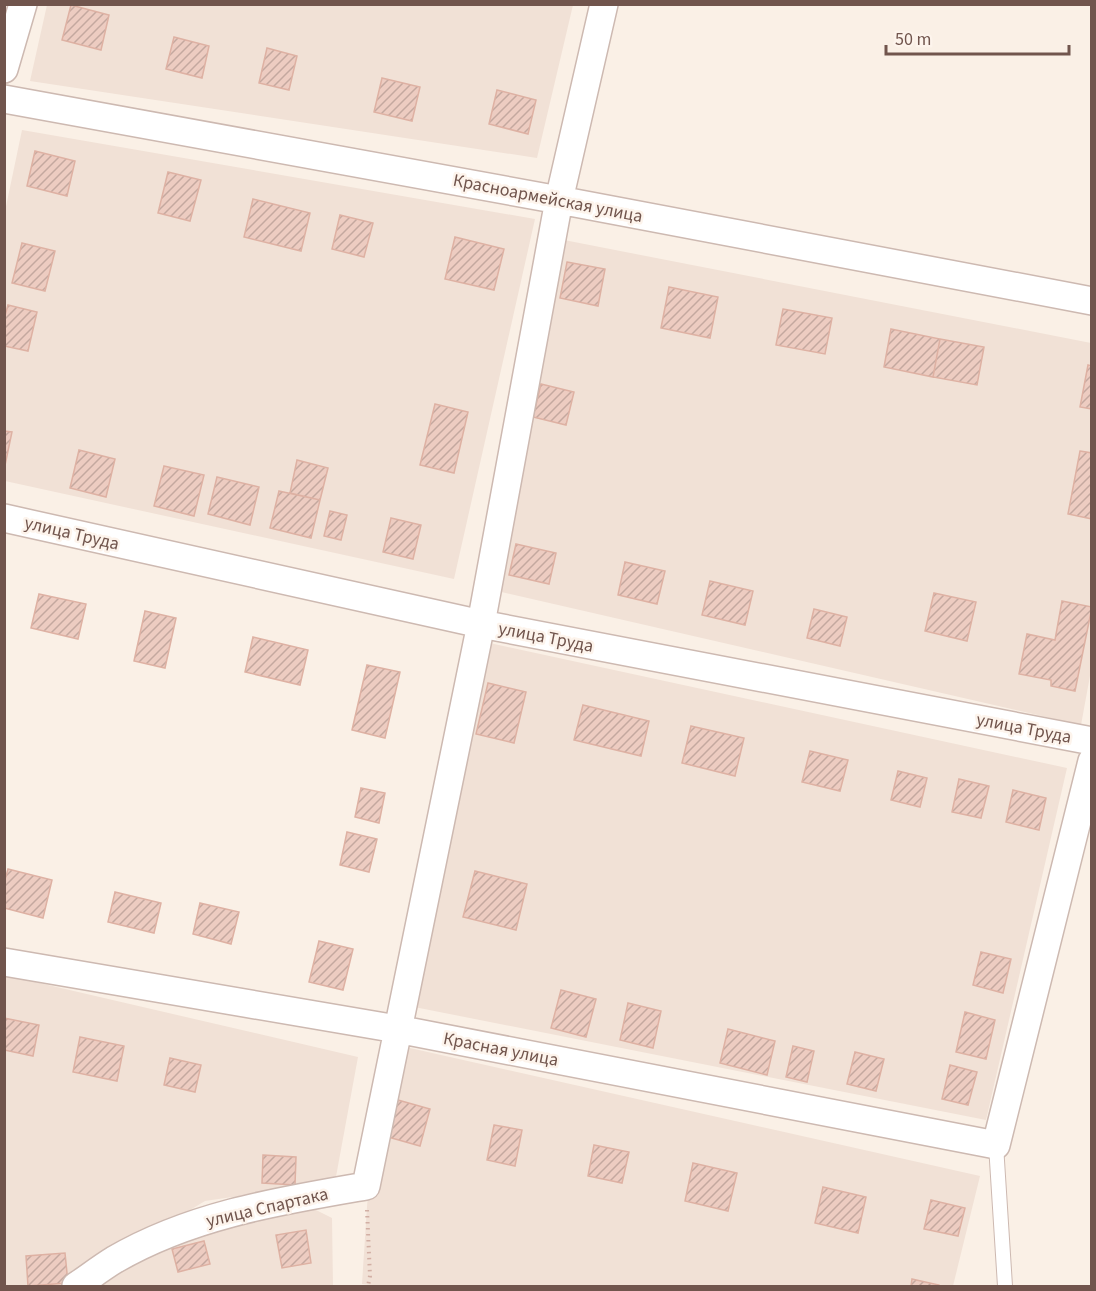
<svg xmlns="http://www.w3.org/2000/svg" width="1096" height="1291" font-family="'Source Sans 3',sans-serif">
  <style>
    .residential { fill: #f1e1d6 }
    .building { fill: url(#building-hatch); stroke: #deb1a3; stroke-width: 1.5 }
    .lines { fill: none; stroke-linecap: round; stroke-linejoin: round }
    .service-casing { stroke: #cdb9b1; stroke-width: 16 }
    .minor-casing { stroke: #cdb9b1; stroke-width: 30 }
    .path { stroke: #d2afa4; stroke-width: 4; stroke-dasharray: 1.5 4.5; stroke-linecap: butt }
    .service { stroke: #fff; stroke-width: 14 }
    .minor { stroke: #fff; stroke-width: 27 }
    .labels { text-anchor: middle; stroke-width: 5; stroke-linejoin: round; paint-order: stroke }
    .street-label { font-size: 18px; fill: #71554d; stroke: #fdf4ec }
  </style>
  <defs>
    <pattern id="building-hatch" width="6" height="6" patternUnits="userSpaceOnUse" patternTransform="scale(1.5)"><rect width="6" height="6" fill="#edccc1"/><path d="M-1 1l2-2M0 6l6-6M5 7l2-2" fill="none" stroke="#c4a89f"/></pattern>
  </defs>
  <rect width="100%" height="100%" fill="#faf0e6"/>
  <path class="residential" d="M47 5H573L537 158 30 81Z
    M22 130 535 219 454 579 5 481 4 216Z
    M564 240 1091 343 1092 665 1081 725 497 591Z
    M485 642 1067 768 986 1120 404 1005Z
    M5 975 358 1057 335 1182 205 1201 63 1286H5Z
    M401 1046 980 1176 953 1286H380L362 1284 370 1161Z
    M298 1201 332 1218 333 1286H92L201 1227Z"/>
  <path class="building" d="M71 5 109 15 101 50 62 40Z
    M174 37 209 46 202 78 166 69Z
    M267 48 297 56 289 90 259 83Z
    M382 78 420 87 412 121 374 112Z
    M497 90 536 100 528 134 489 124Z
    M35 151 75 161 67 196 27 186Z
    M168 172 201 180 190 221 158 213Z
    M253 199 310 213 301 251 244 237Z
    M340 215 373 223 364 257 332 249Z
    M455 237 504 249 494 290 445 279Z
    M22 243 55 251 45 291 12 283Z
    M567 262 605 269 598 306 560 298Z
    M669 287 718 297 710 338 661 328Z
    M8 305 37 312 28 351 4 346V319Z
    M783 309 832 318 825 354 776 345Z
    M891 329 940 339 933 377 884 367Z
    M940 339 984 347 977 385 933 377Z
    M1088 365 1092 366V409L1080 407Z
    M541 384 574 392 566 425 533 417Z
    M435 404 468 412 454 473 420 465Z
    M4 431 12 432 4 470Z
    M79 450 115 459 106 497 70 488Z
    M1080 451 1092 453V519L1068 514Z
    M297 460 328 468 320 500 290 493Z
    M164 466 204 475 194 516 154 506Z
    M217 477 259 487 250 525 208 514Z
    M279 491 320 500 311 538 270 528Z
    M330 511 347 515 341 540 324 536Z
    M391 518 421 525 413 559 383 552Z
    M516 544 556 553 549 584 509 575Z
    M625 562 665 571 657 604 618 595Z
    M710 581 753 591 745 625 702 615Z
    M934 593 976 602 967 641 925 631Z
    M39 594 86 604 78 639 31 628Z
    M1062 601 1092 607 1075 691 1051 686V680L1019 674 1027 634 1055 640Z
    M814 609 847 617 840 646 807 638Z
    M145 611 176 618 165 668 134 661Z
    M253 637 308 650 300 685 245 672Z
    M367 665 400 672 385 738 352 730Z
    M488 683 526 692 514 743 476 734Z
    M583 705 649 721 641 756 574 740Z
    M691 726 744 738 735 776 682 763Z
    M810 751 848 760 840 791 802 782Z
    M898 771 927 778 920 807 891 800Z
    M959 779 989 786 981 818 952 812Z
    M361 788 385 793 379 823 355 817Z
    M1013 790 1046 798 1039 830 1006 822Z
    M347 832 377 839 369 872 340 865Z
    M8 869 52 880 43 918 4 908V883Z
    M475 871 527 884 516 930 463 917Z
    M115 892 161 903 154 933 108 922Z
    M200 903 239 912 231 944 193 934Z
    M319 941 353 949 343 990 309 982Z
    M981 952 1011 959 1003 993 973 985Z
    M561 990 596 999 586 1037 551 1028Z
    M628 1003 661 1011 653 1048 620 1040Z
    M965 1012 995 1020 986 1059 956 1052Z
    M4 1018 39 1025 33 1056 4 1050Z
    M728 1029 775 1041 767 1075 720 1063Z
    M80 1037 124 1046 117 1081 73 1072Z
    M793 1046 814 1051 807 1082 786 1077Z
    M855 1052 884 1059 876 1091 847 1084Z
    M170 1058 201 1065 195 1092 164 1085Z
    M950 1065 977 1072 968 1105 942 1099Z
    M398 1100 430 1109 420 1146 388 1137Z
    M494 1125 522 1130 515 1166 487 1160Z
    M594 1145 629 1152 622 1183 588 1176Z
    M263 1155 296 1157 295 1185 262 1183Z
    M693 1163 737 1173 728 1211 685 1201Z
    M823 1187 866 1197 858 1233 815 1223Z
    M931 1200 965 1208 958 1236 924 1229Z
    M306 1230 311 1263 282 1268 276 1235Z
    M204 1241 210 1264 178 1272 172 1249Z
    M65 1253 68 1283 28 1286 26 1256Z
    M912 1279 939 1285V1286H911Z"/>
  <g class="lines">
    <g class="service-casing">
      <path id="service" d="M996 1145 1005 1286"/>
    </g>
    <g class="minor-casing">
      <path id="minor" d="M4 69 23 4
        M4 99 559 200 1092 301
        M4 518 481 624 1092 741
        M4 962 397 1029 996 1145 1092 761
        M76 1286C88 1278 101 1268 114 1260 191 1215 279 1201 366 1186L481 624 559 200 604 4"/>
    </g>
    <path class="path" d="M367 1210 370 1276 368 1286"/>
    <use href="#service" class="service"/>
    <use href="#minor" class="minor"/>
  </g>
  <g class="labels">
    <g class="street-label">
      <text transform="translate(548 198) rotate(11)" y="6">Красноармейская улица</text>
      <text transform="translate(72 533) rotate(13)" y="6">улица Труда</text>
      <text transform="translate(546 637) rotate(11)" y="6">улица Труда</text>
      <text transform="translate(1024 728) rotate(11)" y="6">улица Труда</text>
      <text transform="translate(501 1049) rotate(11)" y="6">Красная улица</text>
      <text transform="translate(267 1207) rotate(-13)" y="6">улица Спартака</text>
    </g>
  </g>
  <rect width="1096" height="1291" fill="none" stroke="#71554d" stroke-width="12"/>
  <path d="M886 45v9h183v-9" fill="none" stroke="#71554d" stroke-width="3"/>
  <text x="895" y="45" font-size="18" fill="#71554d" stroke="#fdf4ec" stroke-width="4.5" paint-order="stroke">50 m</text>
</svg>
